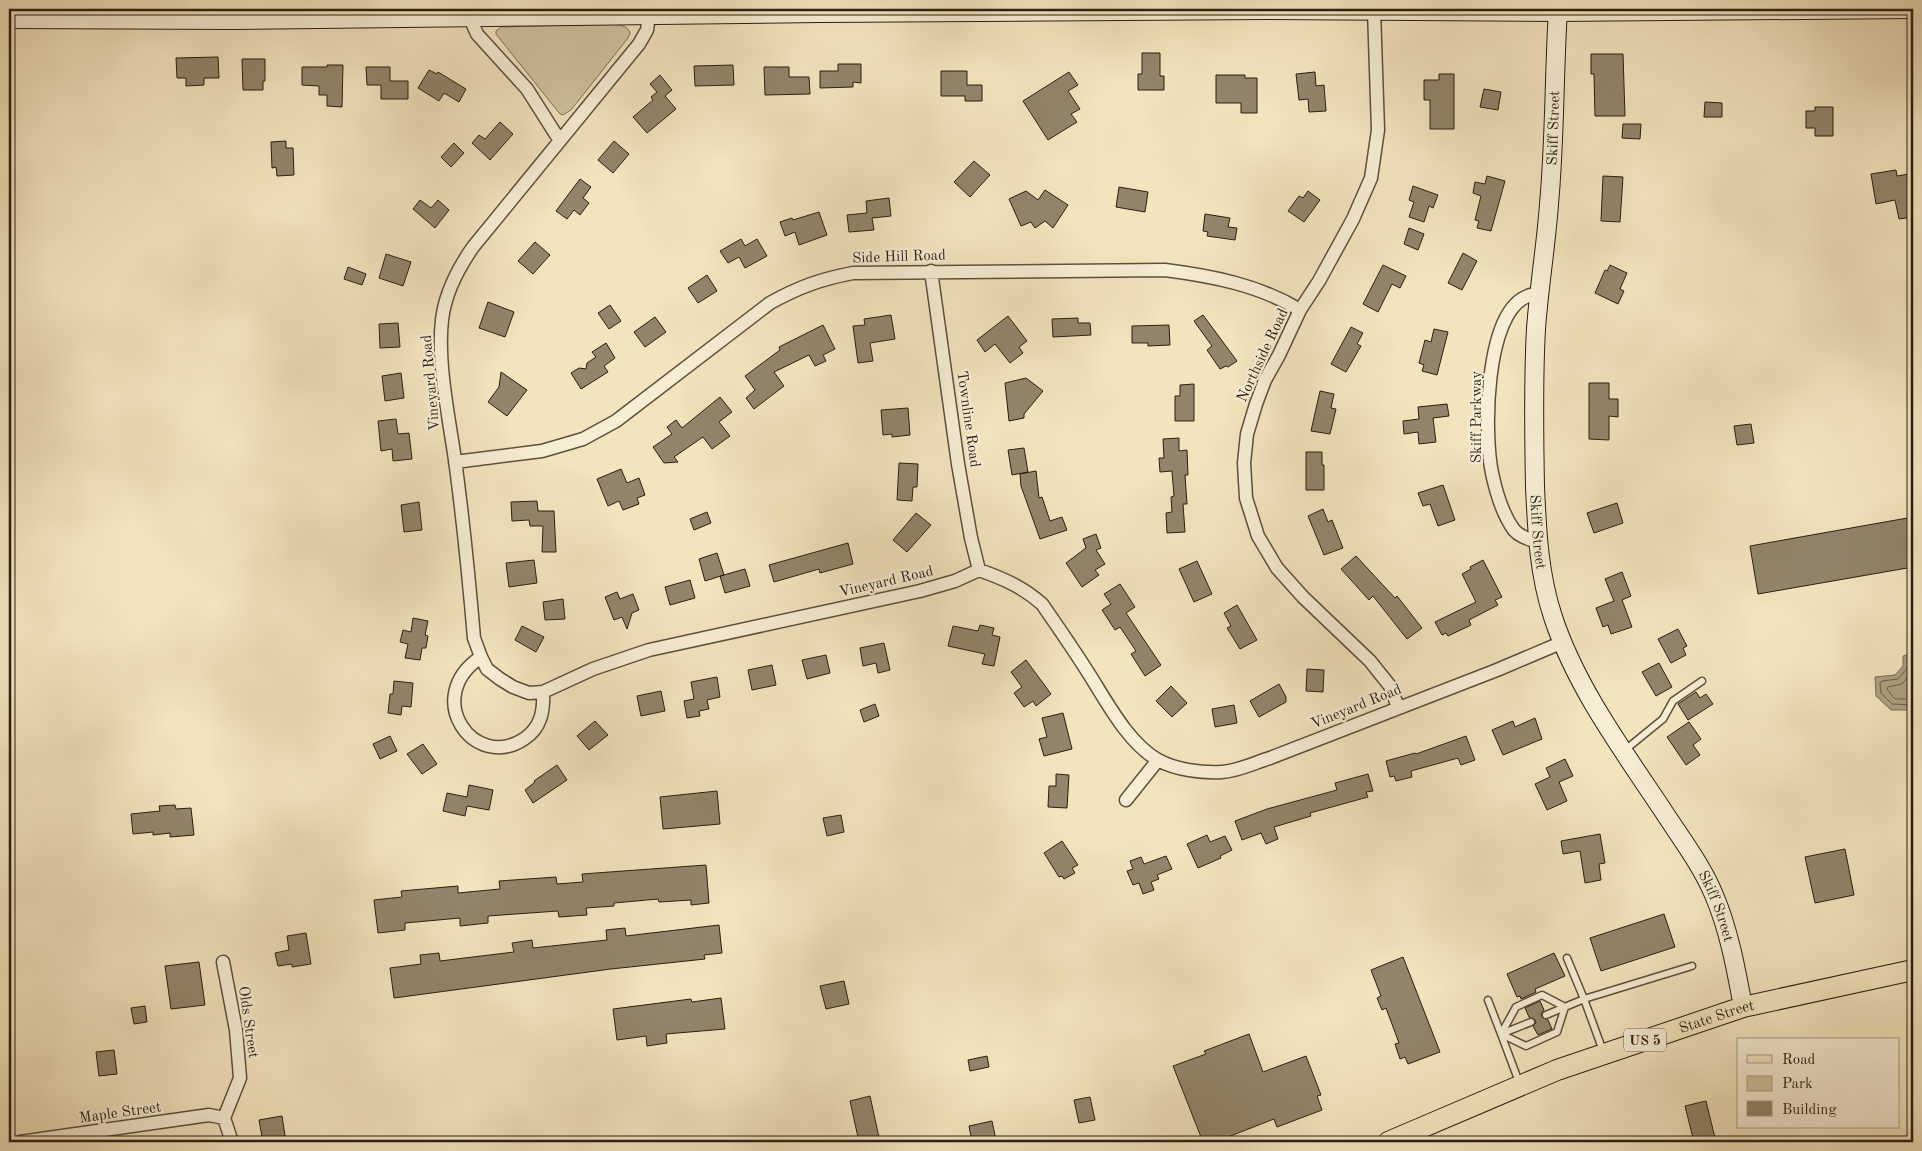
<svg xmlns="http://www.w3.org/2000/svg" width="1922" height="1151" font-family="'Old Standard TT',serif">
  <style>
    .green { fill: #d1c3a1; stroke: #7d7159 }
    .water { fill: #aea183; stroke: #796d55 }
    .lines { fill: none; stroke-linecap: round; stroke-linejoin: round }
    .shore { stroke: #6c604a; stroke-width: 1 }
    .building { fill: #92856b; stroke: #291f11 }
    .service-casing { stroke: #5c503c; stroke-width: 9 }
    .minor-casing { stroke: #5c503c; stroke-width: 15 }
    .secondary-casing { stroke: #291f11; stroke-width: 20 }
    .primary-casing { stroke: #291f11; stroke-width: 22 }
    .service { stroke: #f7edd5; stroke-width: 6 }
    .minor { stroke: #f7edd5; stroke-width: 12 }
    .secondary { stroke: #f7edd5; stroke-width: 18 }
    .primary { stroke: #f3e4be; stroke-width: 20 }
    .labels { text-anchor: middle; stroke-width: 4.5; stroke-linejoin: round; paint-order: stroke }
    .shield { fill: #f7edd5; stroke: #675d4c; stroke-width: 1 }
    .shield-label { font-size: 14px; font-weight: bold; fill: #291f11 }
    .street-label { font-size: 15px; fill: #291f11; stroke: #f7edd5 }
  </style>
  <rect width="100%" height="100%" fill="#f3e4be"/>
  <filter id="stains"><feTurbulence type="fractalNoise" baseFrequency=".004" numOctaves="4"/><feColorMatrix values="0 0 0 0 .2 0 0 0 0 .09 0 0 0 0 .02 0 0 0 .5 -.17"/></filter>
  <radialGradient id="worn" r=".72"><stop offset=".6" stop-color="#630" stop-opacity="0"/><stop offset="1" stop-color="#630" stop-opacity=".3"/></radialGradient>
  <path class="green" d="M614 24C622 26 628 26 630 33L628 38 571 110 563 115 560 114 496 34V31L501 27Z"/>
  <path class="water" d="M1913 653V710H1891L1876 696 1875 677 1895 675 1903 666V656Z"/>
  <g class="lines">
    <path class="shore" d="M1913 658 1909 660 1907 668 1898 679 1882 681 1880 683 1881 693 1892 704 1913 705
      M1913 670 1902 684 1888 687 1887 689 1895 699H1913"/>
  </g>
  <path class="building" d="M1142 53H1160V76H1164V90H1138V74H1142Z
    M1591 54H1623L1625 116H1595L1594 74H1591Z
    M218 57 219 78H204V85L186 86V78H177L176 58Z
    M242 59H265V81H263V90H243Z
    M838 64H861V83L853 82V87L820 88V71H838Z
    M327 65H343L342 107 327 106V95H319V86L302 85V67H327Z
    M733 65 734 85 695 86 694 66Z
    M366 67H390V81H408V99H381V85H367Z
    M764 67H789V77H809L810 94 765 95Z
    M429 70 437 74 438 72 466 89 459 102 444 93 439 101 418 88Z
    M941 71H967V85H982V101H965V96H941Z
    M1069 72 1078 85 1068 91 1080 109 1071 114 1077 122 1048 140 1023 101Z
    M1315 72 1316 86 1324 85 1326 111 1309 112 1308 99 1299 100 1296 74Z
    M1439 74H1454V129H1430V100H1424V80H1439Z
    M660 75 672 90 665 96 676 109 647 133 633 117 653 100 651 97 657 92 650 84Z
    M1216 75H1245V78H1257V113H1241V103H1216Z
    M1484 89 1501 92 1498 110 1480 107Z
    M1705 102 1722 103V117H1704Z
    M1815 107H1833V136H1815V128H1806V111H1815Z
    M500 122 513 134 490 160 472 143 479 135 485 139Z
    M1623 124H1641L1640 139 1622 138Z
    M286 141V148H293L294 175 277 176 276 167 272 168 271 142Z
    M614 141 629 154 613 173 598 160Z
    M454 143 464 153 451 167 441 157Z
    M974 161 990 175 970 197 954 182Z
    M1896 170 1897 176 1909 174 1913 196V217L1899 219 1895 200 1876 204 1871 174Z
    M1487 176 1505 181 1491 231 1477 228 1479 221 1475 220 1481 196 1473 193 1475 182 1485 184Z
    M1603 176 1623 177 1620 222 1601 221Z
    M580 179 591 187 583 198 589 203 580 215 574 210 567 219 556 211Z
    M1413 186 1438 195 1433 208 1429 206 1424 222 1409 217 1414 202 1409 200Z
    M1119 187 1148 192 1145 212 1116 207Z
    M1045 190 1068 205 1053 228 1045 221 1035 228 1031 222 1021 226 1009 199 1026 191 1038 200Z
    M1308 191 1320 200 1304 222 1288 211 1299 196 1303 198Z
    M889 198 891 216 872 218 874 230 849 232 847 215 867 213 866 201Z
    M420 200 431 208 438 200 449 210 435 228 413 209Z
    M819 212 827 235 799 245 795 232 785 236 780 222 792 218 793 220Z
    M1205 214 1230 218 1228 227 1237 228 1235 240 1207 236 1208 232 1203 231Z
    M1409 228 1424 234 1418 250 1404 244Z
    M741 239 745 246 757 239 767 256 745 268 739 257 728 263 720 251Z
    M535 242 550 255 533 274 518 261Z
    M1463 253 1477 261 1462 290 1448 283Z
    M386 254 411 262 403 286 379 278Z
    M1383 265 1406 276 1400 288 1392 284 1378 312 1363 304Z
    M1610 265 1627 273 1620 289 1624 291 1618 304 1595 293 1605 270 1607 271Z
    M348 267 366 274 362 285 344 279Z
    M707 275 717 291 698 303 688 288Z
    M488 302 514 312 505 337 479 328Z
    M610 305 621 321 609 329 598 313Z
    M891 315 895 339 870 343 873 361 858 363 853 326 865 325 864 319Z
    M1203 315 1237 361 1228 367 1226 366 1220 369 1207 350 1212 346 1194 321Z
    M1008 316 1027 341 1019 347 1023 353 1010 363 995 344 985 352 977 340Z
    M655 317 666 332 645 347 634 332Z
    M1078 318V323H1090L1091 335 1053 337 1052 319Z
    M398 323 400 347 380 348 379 324Z
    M823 325 835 349 823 355 826 361 815 366 809 355 774 372 784 386 754 409 746 398 755 390 745 376 780 350 779 347Z
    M1169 325 1170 345 1148 346V343H1132V326Z
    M1351 327 1363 333 1357 344 1361 346 1346 372 1331 364Z
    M1434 329 1448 332 1437 375 1422 371 1424 365 1419 363 1425 340 1431 342Z
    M606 343 615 358 604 366 608 372 581 389 571 373 579 368 586 369 587 363 596 357 592 352Z
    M501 372 527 390 507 416 488 402 499 387Z
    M401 373 404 398 385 401 382 376Z
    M1026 378 1043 391 1024 414V418L1009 421 1005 383Z
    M1589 383H1609V399H1618V417L1609 416V440L1589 439Z
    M1194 384V421H1175V396H1180V385Z
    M1320 391 1334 394 1331 408 1336 409 1330 434 1311 431Z
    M720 397 732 412 719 422 730 436 712 449 703 437 674 457 678 462 664 463 653 447 672 434 667 427 676 420 682 428Z
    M1447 404 1449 416 1433 418 1436 442 1419 444 1418 432 1404 434 1403 421 1419 419 1418 407Z
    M908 408 910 435 892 437V434L883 435 881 410Z
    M396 419 398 434 409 433 412 459 393 461 392 449 381 451 378 421Z
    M1751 424 1754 443 1737 445 1734 426Z
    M1179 438V451L1187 450 1188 475H1185L1187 504H1183L1185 532 1167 533 1166 513 1172 512 1171 497 1174 496 1172 471 1160 472 1159 458H1164L1163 439Z
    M1024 448 1028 472 1012 475 1008 450Z
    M1306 452H1322V465H1324V490H1306Z
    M899 463 918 464 917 487H913L912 501 897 500Z
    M621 469 627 483 639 478 645 495 637 498 639 504 623 510 619 501 608 506 597 479Z
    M1036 471 1039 498 1042 497 1050 521 1062 517 1067 530 1040 539 1021 486 1020 474Z
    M1443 485 1455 520 1438 526 1430 504 1423 506 1418 493Z
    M537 501 538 511H554L556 552H542L543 526H530L529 520 512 521 511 502Z
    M419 502 422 530 404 532 401 505Z
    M1617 503 1623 523 1594 533 1587 513Z
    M1323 509 1328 522 1332 520 1343 548 1324 555 1308 516Z
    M707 512 711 523 694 530 690 519Z
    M916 513 931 525 907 552 893 540Z
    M1913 517V567L1758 594 1750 546Z
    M1096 534 1101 548 1096 550 1105 564 1095 570 1099 575 1082 587 1066 563 1086 548 1083 539Z
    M848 543 853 564 820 573 819 569 774 582 769 565Z
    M717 553 724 575 705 581 699 559Z
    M1356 556 1395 598 1397 596 1422 628 1407 639 1373 596 1369 600 1341 569Z
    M534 560 537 583 509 587 506 563Z
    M1483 560 1502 597 1495 600 1498 605 1469 620 1471 625 1448 636 1446 633 1442 635 1435 622 1476 602 1462 574 1471 569 1470 567Z
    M1197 561 1212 594 1194 602 1179 569Z
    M745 569 750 586 725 593 720 576Z
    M1622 572 1631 596 1622 600 1632 627 1611 634 1608 625 1603 627 1596 608 1614 601 1605 579Z
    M690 580 695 598 670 605 665 587Z
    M1120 584 1135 607 1126 613 1161 665 1145 676 1131 654 1136 651 1120 627 1115 630 1102 610 1111 604 1104 594Z
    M617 592 620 599 633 594 639 610 632 613 627 629 622 617 614 620 605 597Z
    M563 599 565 619 545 620 543 602Z
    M1237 605 1257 640 1240 649 1227 628 1231 626 1224 613Z
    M413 618 428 621 425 635 428 636 426 648H422L420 660 405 658 408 644 400 642 403 630 411 632Z
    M980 625 994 628 992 635 1000 637 994 666 982 664 985 654 948 646 953 626 978 631Z
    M522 626 544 637 536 652 515 640Z
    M1678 629 1687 646 1683 648 1686 655 1671 663 1658 639Z
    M884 643 890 670 878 673 876 663 863 666 860 648Z
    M826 655 830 673 807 679 802 660Z
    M1026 660 1051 694 1036 706 1033 701 1024 707 1014 693 1022 687 1011 672Z
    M1659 663 1672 687 1656 696 1642 672Z
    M772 665 776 685 752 690 748 670Z
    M1307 669 1324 670 1323 692 1306 691Z
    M717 677 720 697 707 700 709 709 699 711 700 716 687 718 684 701 694 699 691 682Z
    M394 681 413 683 411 707 402 706 401 715 388 713 390 694H393Z
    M1279 684 1286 697V702L1259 717 1250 701Z
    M1171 686 1187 703 1172 717 1156 701Z
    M661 691 665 711 641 716 637 696Z
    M1696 692 1700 698 1706 694 1713 704 1688 720 1678 704Z
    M875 704 879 716 864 722 860 710Z
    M1234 705 1237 723 1215 727 1212 709Z
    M1063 713 1072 749 1044 756 1039 739 1047 737 1042 718Z
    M1535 718 1542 739 1503 755 1492 730 1513 721 1515 727Z
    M595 721 608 735 589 750 577 736Z
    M1689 722 1701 739 1693 745 1700 755 1686 765 1667 737Z
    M390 736 397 751 380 759 373 744Z
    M1466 736 1475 760 1461 765 1458 758 1411 771 1412 777 1396 781 1394 776 1390 777 1386 761 1415 753 1416 754Z
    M423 744 437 764 422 774 407 754Z
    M1565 759 1573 776 1559 782 1567 801 1547 810 1535 784 1550 777 1546 768Z
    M557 765 567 780 533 803 525 790 535 782 534 781Z
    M1056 774 1069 775 1067 808 1048 807 1049 786H1056Z
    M1368 774 1373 791 1366 792 1368 797 1310 813 1311 816 1274 827 1278 839 1266 844 1261 833 1242 840 1235 821 1267 809 1337 790 1335 783Z
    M469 785 493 790 489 810 467 806 465 816 443 811 447 793 467 797Z
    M717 791 720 824 663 829 660 797Z
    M175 805 176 809 191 808 194 835 170 837V833L153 835V832L133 834 131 814 160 811 159 806Z
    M841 815 844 832 827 836 823 818Z
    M1600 834 1605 863 1599 864 1601 880 1585 883 1580 851 1563 854 1561 841Z
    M1207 835 1210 842 1225 836 1232 850 1220 856 1221 858 1198 868 1187 844Z
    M1062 841 1078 865 1072 868 1075 873 1064 879 1062 876 1059 877 1044 853Z
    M1845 849 1854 895 1815 903 1805 857Z
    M1166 856 1172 869 1157 875 1159 879 1151 882 1154 890 1143 894 1139 883 1133 885 1127 871 1133 869 1130 861 1141 857 1144 864Z
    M706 865 709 903 691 905V900L659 902 658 899 614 903V906L586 908 587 915 559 917 558 911 488 916V923L460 926V918L405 923V930L378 933 374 900 402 897 401 891 458 886V893L500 889 499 881 556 877 557 884 583 882 582 874Z
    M1664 914 1675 947 1601 971 1590 938Z
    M719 925 722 953 704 955 705 959 611 969 394 998 390 968 421 964 420 955 439 953 440 961 514 952 512 943 532 940 533 948 607 940 606 930 625 928 626 936Z
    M306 933 311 964 292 967V964L278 966 275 953 289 950 287 936Z
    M1554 953 1565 976 1535 989 1536 992 1521 999 1520 996 1517 997 1507 974Z
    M1403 957 1440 1052 1408 1064 1405 1057 1400 1059 1395 1044 1399 1043 1386 1008 1382 1010 1377 998 1381 996 1371 970Z
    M199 962 205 1005 171 1009 165 966Z
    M844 981 849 1004 826 1009 820 986Z
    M721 998 725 1029 666 1034 667 1043 647 1046 646 1036 617 1040 613 1009 691 999 692 1002Z
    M1540 1001 1544 1010 1541 1014 1542 1017 1548 1020 1552 1029 1538 1035 1533 1026 1536 1023 1535 1020 1529 1017 1525 1008Z
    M145 1006 147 1022 134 1024 131 1008Z
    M1249 1034 1263 1072 1306 1056 1321 1095 1317 1096 1322 1110 1277 1127 1274 1119 1215 1142H1203L1173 1066 1206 1054 1204 1051Z
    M114 1050 117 1074 99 1076 96 1052Z
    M987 1056 989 1067 970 1071 968 1060Z
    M870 1096 880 1142H859L850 1101Z
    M1090 1097 1095 1120 1079 1123 1074 1100Z
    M1706 1101 1716 1142H1694L1685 1106Z
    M282 1116 286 1142H263L259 1120Z
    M992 1121 996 1140 972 1142 969 1126Z"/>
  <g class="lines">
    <g class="service-casing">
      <path id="service" d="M1625 750 1663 719 1673 701 1702 681
        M1542 995 1565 1007 1557 1032 1526 1046 1501 1034 1516 1007Z
        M1488 1000 1501 1034
        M1546 1015 1584 999 1567 958
        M1603 1051 1584 999 1692 966
        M1519 1082 1501 1034 1531 1022"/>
    </g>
    <g class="minor-casing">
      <path id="minor" d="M1374 10 1378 130 1371 178 1353 219 1319 281 1300 310 1279 355 1265 380 1256 404 1247 434 1244 463 1246 498 1258 536 1277 568 1303 597 1370 661 1390 686 1398 707
        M649 15 647 30 639 44 473 247C457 270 445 293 442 320 437 362 449 418 455 460 463 519 469 579 474 638L481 657 487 669 500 679 513 687 529 693 543 692 593 669 649 650 920 591 955 581 979 570C1002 578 1023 587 1042 604 1058 627 1074 650 1089 674 1107 702 1128 743 1158 760 1176 770 1202 773 1222 772 1238 771 1254 763 1270 758L1497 670 1563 642
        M470 18 477 34 527 89 560 141
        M931 271 958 464 971 538 979 570
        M455 462 542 451 583 439 616 421 770 303C799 287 821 279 853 273L1165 270C1212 276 1259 285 1300 310
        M1537 542C1529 539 1520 537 1514 530 1503 515 1496 492 1492 473 1484 436 1484 312 1528 296 1531 294 1536 295 1539 294
        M481 657C421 697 474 772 524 739 541 728 544 711 543 692
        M1126 800 1158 760
        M223 962 236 1030 240 1078 224 1118 232 1142
        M20 1142 209 1115 224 1118"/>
    </g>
    <g class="secondary-casing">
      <g id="secondary">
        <path id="s1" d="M1558 9C1554 74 1555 139 1549 204 1546 246 1539 287 1536 329 1533 382 1534 435 1535 487 1537 532 1539 575 1553 617 1576 687 1622 749 1662 809 1680 837 1701 864 1714 895 1729 930 1736 969 1743 1007"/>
        <path d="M9 19 235 20 821 13 1266 10 1558 12 1913 9"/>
      </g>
    </g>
    <g class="primary-casing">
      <g id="primary">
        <path id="s2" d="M1388 1142 1557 1070 1743 1007 1913 970"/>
      </g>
    </g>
    <use href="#service" class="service"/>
    <use href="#minor" class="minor"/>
    <use href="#secondary" class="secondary"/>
    <use href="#primary" class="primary"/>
  </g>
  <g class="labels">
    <rect class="shield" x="1624" y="1028.5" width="42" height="23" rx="4"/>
    <g class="shield-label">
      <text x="1645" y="1045">US 5</text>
    </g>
    <g class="street-label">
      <text transform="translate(1553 128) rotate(-88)" y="5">Skiff Street</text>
      <text transform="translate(899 256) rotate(-2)" y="5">Side Hill Road</text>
      <text transform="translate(1262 355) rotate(-65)" y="5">Northside Road</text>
      <text transform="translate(430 383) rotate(-95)" y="5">Vineyard Road</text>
      <text transform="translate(1476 417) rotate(-90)" y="5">Skiff Parkway</text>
      <text transform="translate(969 419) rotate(82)" y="5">Townline Road</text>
      <text dy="5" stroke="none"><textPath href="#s1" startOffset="524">Skiff Street</textPath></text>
      <text transform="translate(886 581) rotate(-13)" y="5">Vineyard Road</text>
      <text transform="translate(1356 706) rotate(-22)" y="5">Vineyard Road</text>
      <text dy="5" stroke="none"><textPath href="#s1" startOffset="944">Skiff Street</textPath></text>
      <text dy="5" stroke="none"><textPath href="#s2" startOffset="352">State Street</textPath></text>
      <text transform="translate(249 1022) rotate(82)" y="5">Olds Street</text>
      <text transform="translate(120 1112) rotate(-8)" y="5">Maple Street</text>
    </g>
  </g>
  <rect width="1922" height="1151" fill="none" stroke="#f3e4be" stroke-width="30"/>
  <rect x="10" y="10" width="1902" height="1131" fill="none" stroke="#291f11" stroke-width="2.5"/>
  <rect x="15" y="15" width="1892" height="1121" fill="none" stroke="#291f11"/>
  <rect x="1737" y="1038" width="162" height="90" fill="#f7edd5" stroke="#a59b87"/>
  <rect x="1747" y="1055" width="25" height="8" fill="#f3e4be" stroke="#a59b87"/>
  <text x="1782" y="1064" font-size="15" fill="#291f11">Road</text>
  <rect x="1747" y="1076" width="25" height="15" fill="#d1c3a1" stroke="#a59b87"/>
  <text x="1782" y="1088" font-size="15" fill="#291f11">Park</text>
  <rect x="1747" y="1101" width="25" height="15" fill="#92856b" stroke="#a59b87"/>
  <text x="1782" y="1114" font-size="15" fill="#291f11">Building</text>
  <rect width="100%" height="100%" filter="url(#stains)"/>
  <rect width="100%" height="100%" fill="url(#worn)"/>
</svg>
